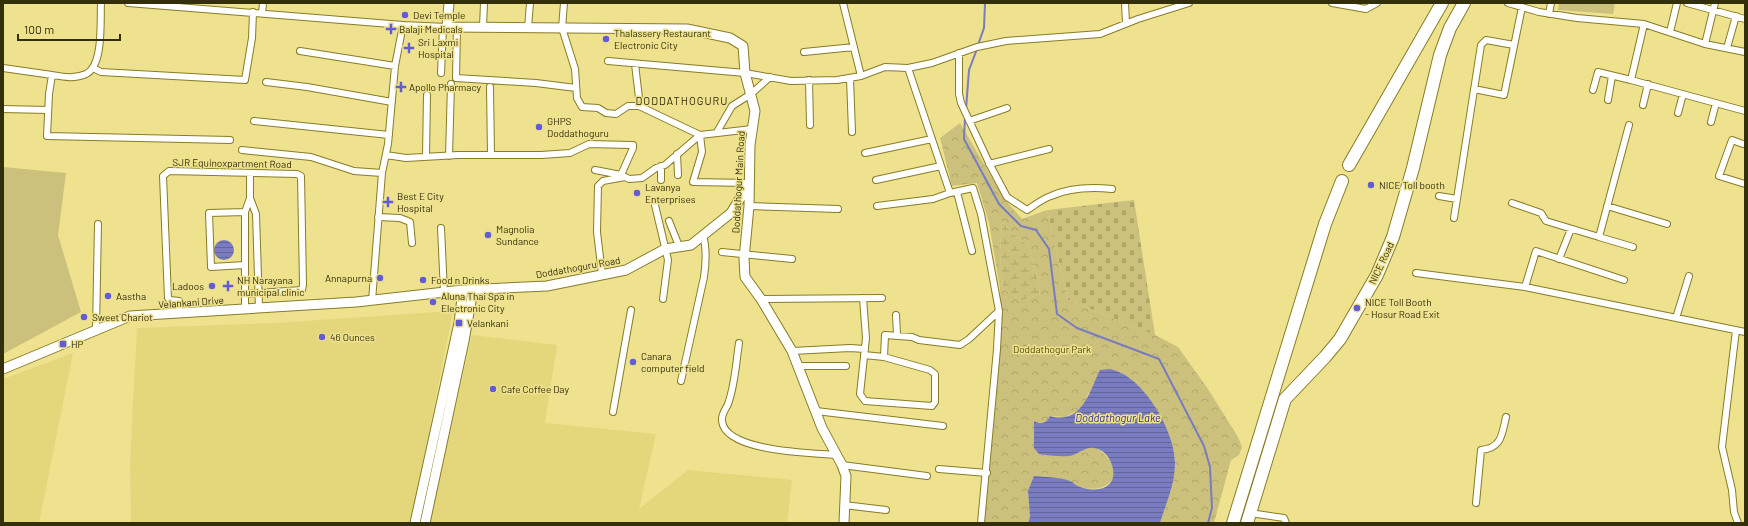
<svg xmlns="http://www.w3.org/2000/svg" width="1748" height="526" font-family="Barlow,sans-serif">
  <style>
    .built { fill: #e4d67a }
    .grass { fill: #cbc17c }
    .wetland { fill: url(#wetland-marsh) }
    .cemetery { fill: url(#cemetery-stones) }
    .park { fill: url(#park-crowns); fill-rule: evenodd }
    .water { fill: url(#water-rules) }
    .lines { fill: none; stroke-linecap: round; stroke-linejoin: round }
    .stream { stroke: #797cc0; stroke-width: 2 }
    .street-casing { stroke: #887c26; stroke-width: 8 }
    .secondary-casing { stroke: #887c26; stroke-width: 11 }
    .highway-casing { stroke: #887c26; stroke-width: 14 }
    .street { stroke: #fff; stroke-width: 6 }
    .secondary { stroke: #fff; stroke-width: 9 }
    .highway { stroke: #fff; stroke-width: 12 }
    .poi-dot { fill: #635cd5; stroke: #eee28f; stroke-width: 1.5 }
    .labels { text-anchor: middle; stroke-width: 3; stroke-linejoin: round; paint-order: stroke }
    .poi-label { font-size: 10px; fill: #342f0b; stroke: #eee28f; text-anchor: start }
    .street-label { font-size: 10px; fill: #342f0b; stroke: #eee28f }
    .park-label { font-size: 10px; fill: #544b0d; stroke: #eee28f }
    .neighbourhood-label { font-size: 11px; letter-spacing: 1px; fill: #342f0b; stroke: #eee28f }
    .water-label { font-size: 11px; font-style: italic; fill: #373182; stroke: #eee28f }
  </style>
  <defs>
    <pattern id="wetland-marsh" width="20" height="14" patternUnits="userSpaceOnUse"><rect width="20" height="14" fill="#cbc17c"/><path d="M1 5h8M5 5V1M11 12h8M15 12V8" fill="none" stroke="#afa66a"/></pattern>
    <pattern id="cemetery-stones" width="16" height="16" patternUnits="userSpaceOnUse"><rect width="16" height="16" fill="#cbc17c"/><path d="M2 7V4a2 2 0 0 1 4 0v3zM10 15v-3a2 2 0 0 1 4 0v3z" fill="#afa66a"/></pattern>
    <pattern id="park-crowns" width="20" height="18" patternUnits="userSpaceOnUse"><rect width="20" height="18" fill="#cbc17c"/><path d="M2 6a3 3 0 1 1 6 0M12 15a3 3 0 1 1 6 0" fill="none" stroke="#afa66a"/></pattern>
    <pattern id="water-rules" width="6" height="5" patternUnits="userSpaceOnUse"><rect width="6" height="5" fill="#797cc0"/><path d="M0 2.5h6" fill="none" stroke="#64669a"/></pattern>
  </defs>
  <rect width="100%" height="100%" fill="#eee28f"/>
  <path class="built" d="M453 311 411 523H131L130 463 137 328 275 323Z
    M472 335 557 345 545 423 656 434 639 509 688 470 792 480 787 523H430Z
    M73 353 39 523H3V379Z"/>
  <path class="grass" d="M1559 3H1615L1613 14 1558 10Z
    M3 167 66 173 58 235 81 312 3 354Z"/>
  <path class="wetland" d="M1002 221 1013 234 1028 245 1037 275 1040 294 1021 301 1003 289 1000 252Z"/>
  <path class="cemetery" d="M1134 200 1155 335 1068 300 1047 210Z"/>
  <path class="park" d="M960 123 1005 200 1022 219 1047 210 1068 300 1155 335 1178 347 1208 389 1238 437 1242 447 1239 455 1231 460 1214 523H1160C1166 504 1175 484 1175 464 1176 432 1143 375 1110 369L1088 394 1085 403 1079 410 1065 417 1050 416 1048 420 1043 423 1034 422 1063 456C1075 456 1083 447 1092 447 1098 448 1101 451 1105 455 1131 479 1096 501 1070 481L1028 491 1030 517 1028 523H984L996 398 1001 318 1000 289 989 223 977 183 952 186 940 138ZM1002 221 1013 234 1028 245 1037 275 1040 294 1021 301 1003 289 1000 252Z"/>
  <path class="water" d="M214 250a10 10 0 1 1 20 0a10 10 0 1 1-20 0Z
    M1110 369C1143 375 1176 432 1175 464 1175 484 1166 504 1160 523H1028L1030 517 1028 491 1034 476C1044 477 1061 477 1070 481 1073 482 1075 485 1078 486 1084 489 1092 490 1099 489 1123 486 1114 451 1094 448 1085 446 1078 455 1069 456 1059 457 1048 455 1039 454L1034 448V421C1041 425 1047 423 1050 416 1082 425 1089 392 1100 370Z"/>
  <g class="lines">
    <path class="stream" d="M978 45 984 28 985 3
      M966 109 969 70 977 49
      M965 117 964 139 999 204 1021 226 1036 230 1049 249 1057 314 1077 328 1159 359 1204 446 1210 467 1212 508 1208 523"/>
    <g class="street-casing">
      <path id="street" d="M101 3C100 20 104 65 86 74 75 79 64 77 52 75L49 94 47 136 230 140
        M128 3 403 25
        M564 3 562 28 575 69 577 98 582 107 598 108 606 113 616 114 628 106H639L700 135 702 152 693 182 749 183
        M843 3 861 76
        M1125 3 1126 23
        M1332 3 1366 9 1377 3
        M1508 3 1539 12 1577 18 1644 24 1705 44 1745 52
        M1687 3 1745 19
        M262 13 263 3
        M1549 14 1551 3
        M1644 24 1631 80 1745 111
        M457 27 456 78 536 83 576 88
        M483 27 484 3
        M528 28 530 3
        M1670 32 1677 3
        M1705 44 1715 3
        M1727 48 1736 16
        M300 51 395 66
        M804 52 854 47
        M959 53V94L961 103 990 165 1007 197 1027 210C1035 205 1042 199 1051 196 1069 188 1092 187 1112 189
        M608 61 745 73 791 81 837 80 861 76 885 67 908 68 932 63 977 47 1006 41 1100 34 1138 19 1189 3
        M635 64 639 98
        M3 68 52 75
        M93 68 101 72 245 80 252 38 253 12
        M908 68 950 193
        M441 73 443 27
        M850 78 852 132
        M809 80 810 125
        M266 82 307 87 392 102
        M490 87 491 155
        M1474 89 1504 95 1522 7
        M1593 90 1598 72 1631 80
        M1608 100 1612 76
        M1643 105 1648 84
        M3 109 48 110
        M1678 113 1683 94
        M254 121 389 135
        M969 121 1007 108
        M1711 122 1716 103
        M717 132 732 106 751 94 770 77
        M1743 144 1732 140 1719 176 1745 184
        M242 150 311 157 354 171 382 173
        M865 153 932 139
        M677 154 678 175
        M386 155 406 158 458 155H541L570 153 589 144 631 145H633V148L621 175
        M449 156 451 84
        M426 157 427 95
        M989 164 1049 149
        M661 166V180
        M595 170 621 175 629 179 642 178 656 168 665 165 700 135 752 129
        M876 180 941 166
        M957 192 972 251
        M1439 196 1457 199
        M250 198 256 214 259 308
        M1512 203 1541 213 1546 221 1599 237 1629 125
        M655 205 668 260 663 299
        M749 206 838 209
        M877 206 933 199 950 193 973 188 981 214 999 311 997 349 981 523
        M1607 206 1667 224
        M378 217 400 218 410 222 412 243
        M1454 218 1481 45 1486 40 1514 45
        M669 221 679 246
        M441 228 444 292
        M1599 237 1633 247
        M722 252 792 259
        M1559 259 1571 229
        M245 265 211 267 209 213 245 212
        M1416 273 1525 287 1745 332
        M602 274 597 232 598 186 603 181 625 177
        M1525 287 1536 251 1624 280
        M863 298 866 338 860 394 865 401 932 406 935 402V374L930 370 884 357 864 355
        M761 299 882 298
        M372 301 382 173 388 144 395 66 403 25 447 27
        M245 309V212L250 198V174
        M179 313V301L170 300 168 298 163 176 169 171 297 174 301 176 303 285 302 290 244 294
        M896 315 897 335
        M1676 318 1689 276
        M96 330 98 224
        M1736 330 1722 447 1732 490 1734 512 1738 523
        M739 343C736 363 735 385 728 404 726 409 721 414 722 421 725 452 813 453 837 455
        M792 351 850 348 865 349
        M884 357 885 335 912 337 919 340 960 345 969 339 999 311
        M797 366H846
        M681 381 704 277C706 263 707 249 703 235
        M816 411 943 426
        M613 412 631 310
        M842 465 927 476
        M939 469 987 473
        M1476 503 1481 450C1502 448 1502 434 1506 417
        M844 505 886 510
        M1250 513 1284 518 1286 523"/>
    </g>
    <g class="secondary-casing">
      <path id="secondary" d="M449 3 447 27 687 29 730 38 743 46 745 73 755 111 750 145 749 206 744 259 745 277 761 299 792 351 822 428 842 465 846 476 844 523
        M3 369 130 316 356 302 463 290 547 286 626 270 665 249 691 245 731 213 749 184
        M415 523 459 323 463 290
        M425 523 464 341 473 290"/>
    </g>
    <g class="highway-casing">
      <path id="highway" d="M1349 165 1442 3
        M1233 523 1325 224 1342 181
        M1247 523 1285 399 1325 357 1340 339 1377 275 1393 237 1413 168 1440 55 1450 28 1464 3"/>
    </g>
    <use href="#street" class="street"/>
    <use href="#secondary" class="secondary"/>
    <use href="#highway" class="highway"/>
  </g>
  <g class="poi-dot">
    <circle cx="405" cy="15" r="4"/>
    <path d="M389 23h4v4h4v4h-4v4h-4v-4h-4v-4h4z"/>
    <circle cx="606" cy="39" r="4"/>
    <path d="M407 42h4v4h4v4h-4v4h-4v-4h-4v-4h4z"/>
    <path d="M399 81h4v4h4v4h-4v4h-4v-4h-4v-4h4z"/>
    <circle cx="539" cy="127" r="4"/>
    <circle cx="1371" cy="185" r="4"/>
    <circle cx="637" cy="193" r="4"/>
    <path d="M386 196h4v4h4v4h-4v4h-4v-4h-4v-4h4z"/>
    <circle cx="488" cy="235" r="4"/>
    <circle cx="380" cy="278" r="4"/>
    <circle cx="423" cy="280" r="4"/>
    <circle cx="212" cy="286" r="4"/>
    <path d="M226 280h4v4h4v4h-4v4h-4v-4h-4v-4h4z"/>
    <circle cx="108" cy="296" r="4"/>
    <circle cx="433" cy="302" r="4"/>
    <circle cx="1357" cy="308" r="4"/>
    <circle cx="84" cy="317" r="4"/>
    <rect x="455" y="319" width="8" height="8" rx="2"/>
    <circle cx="322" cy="337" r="4"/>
    <rect x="59" y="340" width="8" height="8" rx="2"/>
    <circle cx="633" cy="362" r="4"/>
    <circle cx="493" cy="389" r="4"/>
  </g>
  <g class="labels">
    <g class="poi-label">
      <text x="413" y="19">Devi Temple</text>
      <text x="399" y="33">Balaji Medicals</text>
      <text x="614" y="37">Thalassery Restaurant<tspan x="614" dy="12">Electronic City</tspan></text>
      <text x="418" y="46">Sri Laxmi<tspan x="418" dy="12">Hospital</tspan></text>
      <text x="409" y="91">Apollo Pharmacy</text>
      <text x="547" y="125">GHPS<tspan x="547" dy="12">Doddathoguru</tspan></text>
      <text x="1379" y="189">NICE Toll booth</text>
      <text x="645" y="191">Lavanya<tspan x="645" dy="12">Enterprises</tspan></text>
      <text x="397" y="200">Best E City<tspan x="397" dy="12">Hospital</tspan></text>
      <text x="496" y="233">Magnolia<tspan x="496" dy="12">Sundance</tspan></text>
      <text x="372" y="282" text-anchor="end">Annapurna</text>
      <text x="237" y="284">NH Narayana<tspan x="237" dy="12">municipal clinic</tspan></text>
      <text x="431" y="284">Food n Drinks</text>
      <text x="204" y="290" text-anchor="end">Ladoos</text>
      <text x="116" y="300">Aastha</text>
      <text x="441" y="300">Aluna Thai Spa in<tspan x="441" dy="12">Electronic City</tspan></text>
      <text x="1365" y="306">NICE Toll Booth<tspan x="1365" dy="12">- Hosur Road Exit</tspan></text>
      <text x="92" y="321">Sweet Chariot</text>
      <text x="467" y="327">Velankani</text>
      <text x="330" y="341">46 Ounces</text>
      <text x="71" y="348">HP</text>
      <text x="641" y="360">Canara<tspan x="641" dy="12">computer field</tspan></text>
      <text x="501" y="393">Cafe Coffee Day</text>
    </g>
    <g class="street-label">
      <text transform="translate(232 163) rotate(1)" y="4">SJR Equinoxpartment Road</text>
      <text transform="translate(738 182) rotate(-87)" y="4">Doddathogur Main Road</text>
      <text transform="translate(1381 263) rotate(-65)" y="4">NICE Road</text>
      <text transform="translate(578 267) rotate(-10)" y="4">Doddathoguru Road</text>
      <text transform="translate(191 302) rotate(-4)" y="4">Velankani Drive</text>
    </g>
    <g class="park-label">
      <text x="1052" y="353">Doddathogur Park</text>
    </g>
    <g class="neighbourhood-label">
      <text x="682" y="105">DODDATHOGURU</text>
    </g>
    <g class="water-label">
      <text x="1118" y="422">Doddathogur Lake</text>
    </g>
  </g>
  <rect width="1748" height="526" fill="none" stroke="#342f0b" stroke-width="8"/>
  <path d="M18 34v6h102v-6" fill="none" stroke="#342f0b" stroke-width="2"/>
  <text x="24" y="34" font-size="12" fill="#342f0b" stroke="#eee28f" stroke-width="3" paint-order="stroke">100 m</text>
</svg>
